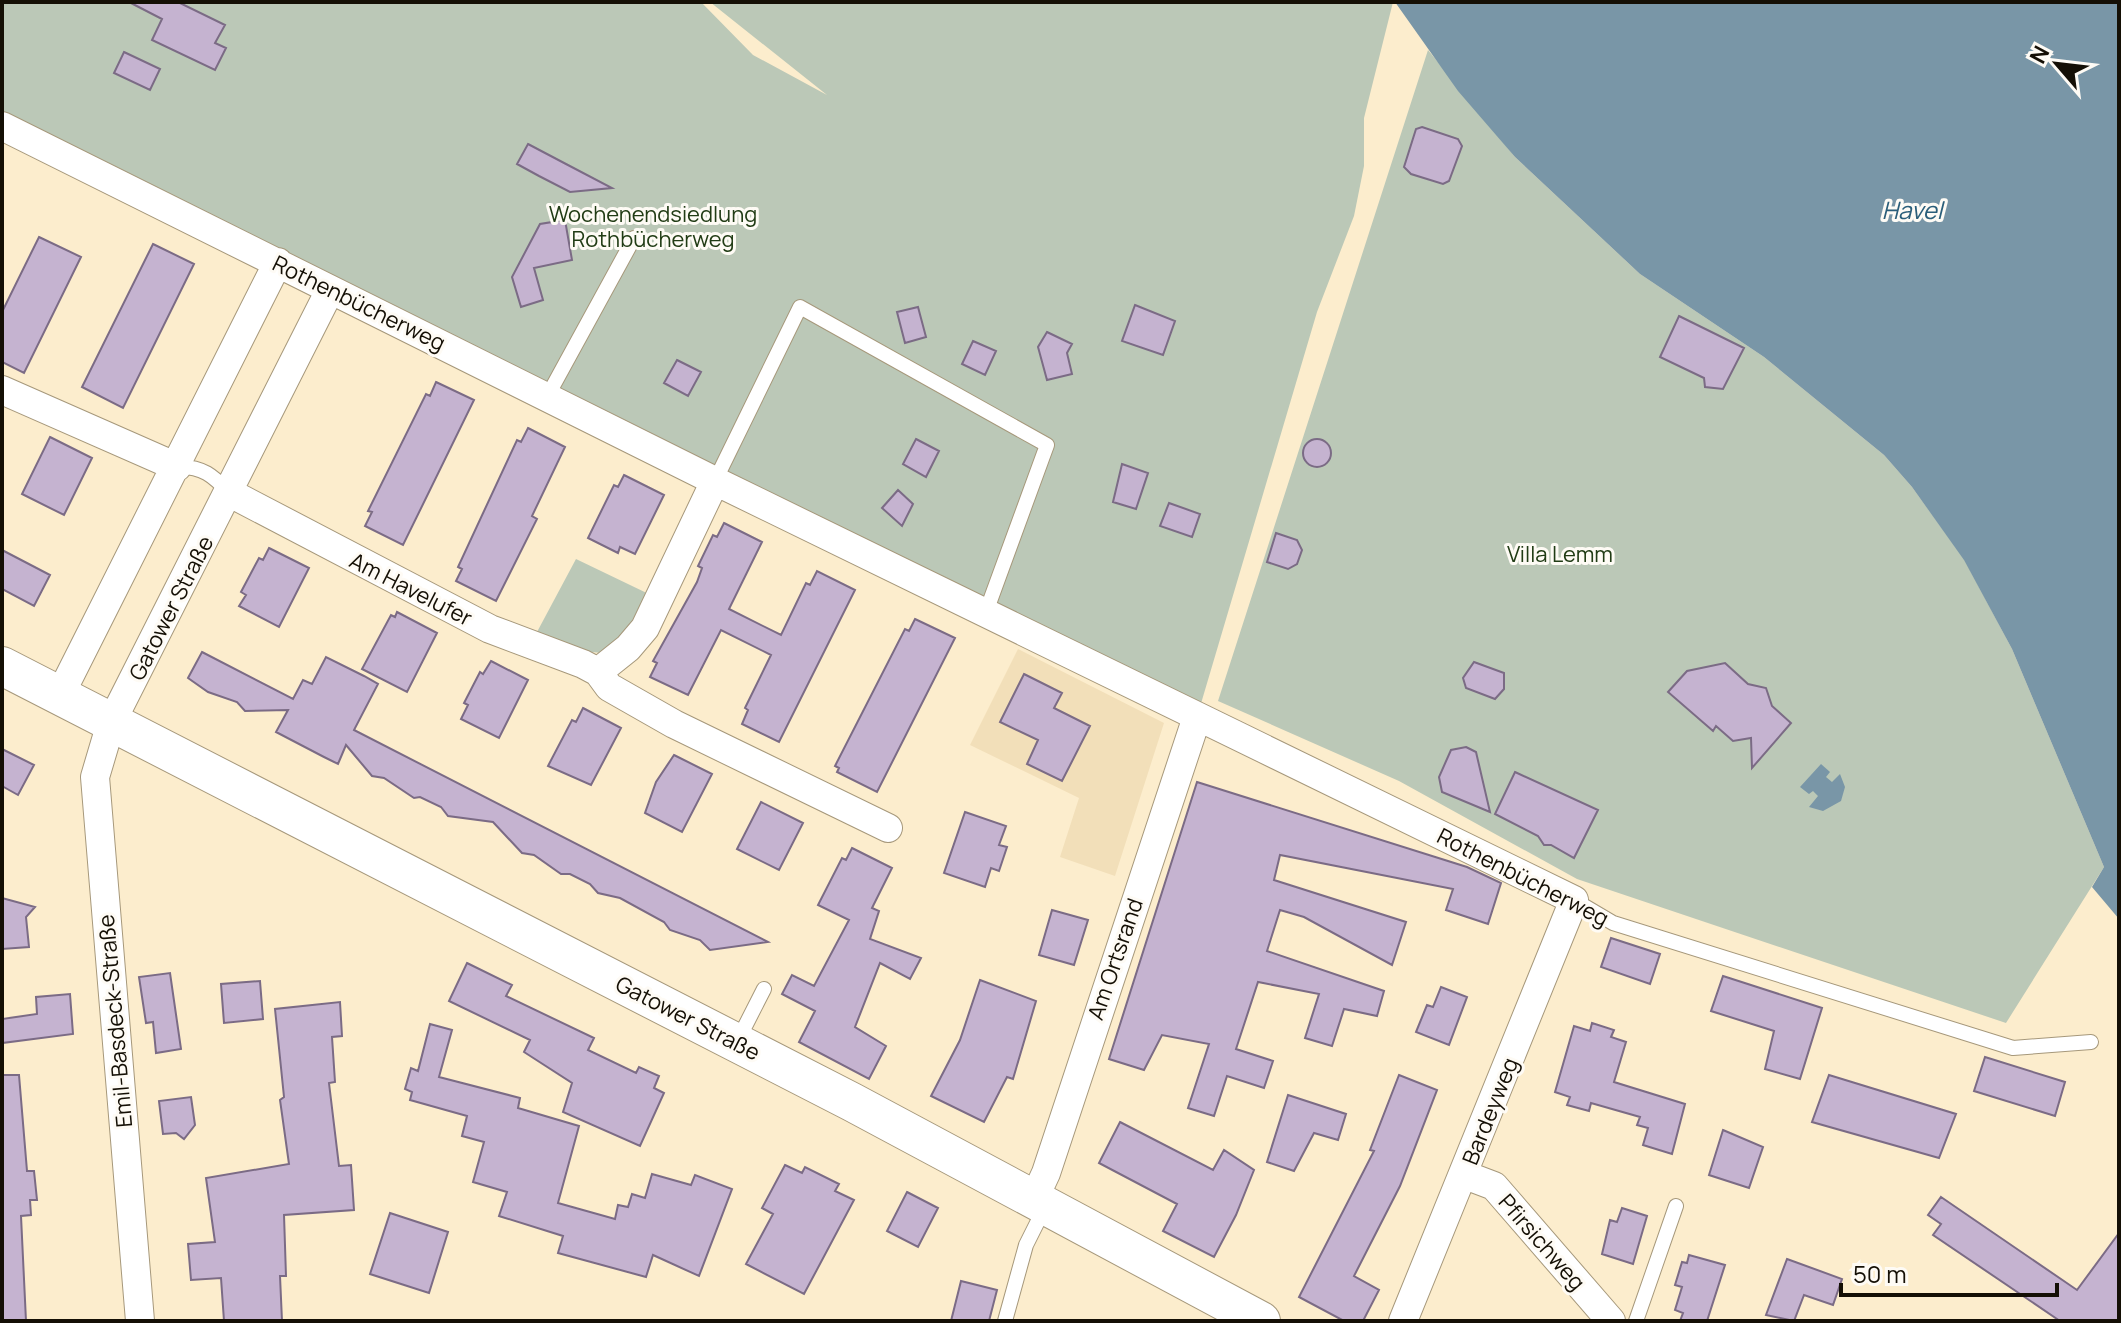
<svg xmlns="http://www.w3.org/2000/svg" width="2121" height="1323" font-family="Manrope,sans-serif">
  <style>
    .built { fill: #f2dfb9 }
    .green { fill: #bbc8b7 }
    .water { fill: #7996a7 }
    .building { fill: #c5b3d0; stroke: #7b6b85; stroke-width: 2 }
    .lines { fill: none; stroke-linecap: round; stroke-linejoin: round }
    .lane-casing { stroke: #a6987b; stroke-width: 16 }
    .street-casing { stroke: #a6987b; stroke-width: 30 }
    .secondary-casing { stroke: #a6987b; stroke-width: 40 }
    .lane { stroke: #fff; stroke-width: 14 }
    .street { stroke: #fff; stroke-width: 28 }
    .secondary { stroke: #fff; stroke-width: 38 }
    .labels { text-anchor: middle; stroke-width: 6; stroke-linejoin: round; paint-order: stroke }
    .park-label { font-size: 22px; fill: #213c15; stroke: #fefbf5 }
    .street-label { font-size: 22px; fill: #140f05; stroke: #fefbf5 }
    .water-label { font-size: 24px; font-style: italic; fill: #2a5e7a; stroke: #fefbf5 }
  </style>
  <rect width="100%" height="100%" fill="#fcedcd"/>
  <path class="built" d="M1018 649 1164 723 1115 876 1060 857 1079 798 970 745Z"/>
  <path class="green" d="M2 2H701L753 55 827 95 710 2H1393L1364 118V166L1354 216 1317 312 1197 717 2 126Z
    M1428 50 1515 157 1640 274 1764 357 1884 455 1912 487 1964 559 2012 649 2104 867 2006 1023 1577 879 1399 781 1218 701Z
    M576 559 655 597 637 632 602 653 582 651 537 632Z"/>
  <path class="water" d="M1395 2H2119V919L2092 887 2104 867 2012 649 1964 560 1912 487 1884 455 1764 357 1640 274 1515 157 1458 91Z
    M1821 764 1830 772 1826 777 1832 782 1840 774 1845 787 1841 801 1823 811 1809 807 1818 796 1813 791 1809 794 1800 787Z"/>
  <path class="building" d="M129 2H178L225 25 215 43 226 48 215 70 152 40 162 19Z
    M124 52 160 69 150 90 114 73Z
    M1422 127 1458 139 1462 146 1449 181 1443 184 1411 174 1404 167 1416 129Z
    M528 144 566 164 612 188 570 192 539 176 517 164Z
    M565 220 572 260 534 268 543 300 521 307 512 277 540 224Z
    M39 237 81 257 24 373 2 362V312Z
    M153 244 194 264 123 408 82 387Z
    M1135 305 1175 321 1163 355 1122 341Z
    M918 307 926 337 905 343 897 312Z
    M1679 316 1744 348 1723 389 1705 387 1704 378 1660 357Z
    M1047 332 1072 344 1067 353 1072 374 1047 380 1038 347Z
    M973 341 996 351 985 375 962 364Z
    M677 360 701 372 688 396 664 383Z
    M436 382 474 400 403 545 365 526 372 512 368 511 426 394 430 396Z
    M528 428 565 447 532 516 537 519 496 601 456 581 462 569 458 567 517 440 521 442Z
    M50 437 92 458 64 515 22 494Z
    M1303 453a14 14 0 1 1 28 0a14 14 0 1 1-28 0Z
    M916 439 939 451 926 477 903 464Z
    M1122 464 1148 473 1136 509 1113 502Z
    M624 475 664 495 635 554 620 547 618 553 588 538 614 485 618 487Z
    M898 490 913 504 902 526 882 508Z
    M1169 503 1200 514 1192 537 1160 526Z
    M724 523 762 542 729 609 781 635 806 583 810 585 817 571 855 590 779 742 742 724 748 710 745 708 771 655 721 630 688 695 650 677 657 663 653 661 697 582 702 568 698 566 713 535 717 537Z
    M1276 533 1297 540 1302 550 1297 564 1288 569 1267 562Z
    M269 548 309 568 279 627 239 606 246 595 241 592 259 558 263 560Z
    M2 550 50 575 34 606 2 589Z
    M397 612 437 633 407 692 362 669 391 615 395 617Z
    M915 619 955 638 877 792 837 772 839 768 835 766 905 629 909 631Z
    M202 652 293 699 303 680 312 684 326 657 364 676 378 684 354 730 768 942 710 950 700 940 670 930 664 922 620 898 598 893 590 884 570 874H561L534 855 522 853 493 822 448 816 441 807 420 797 414 798 384 778 372 776 346 745 338 764 324 757 276 732 288 710 245 711 237 702 208 692 188 678Z
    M491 661 528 680 499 738 461 719 468 705 464 703 480 672 483 674Z
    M1474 662 1504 673V689L1495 699 1466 688 1463 678Z
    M1725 663 1748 684 1766 688 1772 706 1791 723 1752 768 1751 738 1733 741 1716 726 1713 731 1668 692 1687 671Z
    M1024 674 1062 693 1054 708 1090 726 1062 781 1027 764 1038 740 1000 722Z
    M583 708 621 728 591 785 548 766 572 720 576 722Z
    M1466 747 1476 752 1490 812 1442 792 1439 777 1451 750Z
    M2 749 34 765 18 795 2 786Z
    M674 755 712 774 682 832 645 813 656 782Z
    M1515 772 1598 810 1574 858 1551 845H1544L1538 836 1495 814Z
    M1197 782 1467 867 1501 883 1488 924 1446 910 1453 889 1280 855 1274 880 1406 922 1392 965 1304 917 1280 910 1267 951 1384 991 1377 1016 1344 1009 1332 1046 1305 1038 1319 994 1258 982 1236 1049 1273 1061 1264 1088 1227 1076 1214 1116 1188 1108 1209 1044 1162 1035 1144 1070 1109 1059Z
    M761 802 803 823 779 870 737 849Z
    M965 812 1006 826 999 845 1007 847 999 871 991 868 985 887 944 873Z
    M852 848 892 868 872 908 879 911 870 939 921 958 910 979 880 963 855 1027 886 1046 869 1079 799 1042 815 1011 782 994 792 975 814 986 849 920 818 905 842 858 846 860Z
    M2 898 35 907 26 917 29 947 2 949Z
    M1052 910 1088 920 1074 965 1039 955Z
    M1611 938 1660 954 1650 984 1601 967Z
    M467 963 512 985 506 996 594 1038 588 1050 636 1073 639 1067 659 1076 654 1088 664 1093 640 1146 563 1112 572 1083 524 1052 530 1040 449 1001Z
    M170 973 181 1049 156 1053 153 1022 146 1023 139 977Z
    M1723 976 1822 1008 1800 1079 1765 1069 1774 1031 1711 1011Z
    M980 980 1036 1001 1013 1079 1007 1077 984 1122 931 1096 960 1040Z
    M260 981 263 1019 224 1023 221 984Z
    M1441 987 1467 997 1449 1045 1416 1032 1427 1005 1433 1007Z
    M70 994 73 1034 2 1043V1019L37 1014 36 997Z
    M340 1002 342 1036 332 1037 335 1082 329 1083 339 1166 351 1165 354 1210 284 1215 286 1276H280L282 1321H224L221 1278 191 1280 188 1244 215 1242 206 1178 289 1164 280 1100 284 1097 275 1009Z
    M1592 1023 1614 1030 1611 1037 1626 1042 1614 1082 1685 1104 1672 1154 1643 1145 1648 1128 1637 1125 1640 1117 1591 1103 1589 1111 1567 1105 1570 1097 1555 1092 1574 1026 1590 1031Z
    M430 1024 452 1030 439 1077 520 1098 518 1108 579 1126 558 1203 615 1219 618 1205 628 1207 632 1194 645 1198 652 1174 691 1185 695 1175 732 1189 699 1276 653 1255 646 1277 558 1253 563 1236 499 1216 507 1192 473 1182 484 1142 462 1136 467 1116 410 1100 412 1092 405 1089 411 1068 418 1071Z
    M1985 1057 2065 1082 2055 1116 1974 1091Z
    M2 1075H19L27 1171H34L37 1200H30L31 1215 21 1216 26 1321H2Z
    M1399 1075 1437 1090 1400 1186 1354 1276 1379 1290 1363 1321H1344L1299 1297 1374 1151 1370 1150Z
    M1829 1075 1956 1114 1939 1158 1812 1122Z
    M1288 1095 1346 1114 1338 1140 1314 1133 1294 1171 1267 1162Z
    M191 1097 195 1125 184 1139 176 1133 163 1134 159 1101Z
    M1120 1122 1213 1170 1224 1150 1254 1170 1236 1215 1214 1257 1163 1231 1177 1204 1099 1163Z
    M1723 1130 1763 1147 1749 1188 1709 1175Z
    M785 1165 802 1173 805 1167 839 1184 835 1191 854 1200 804 1294 746 1264 773 1214 762 1208Z
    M907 1192 938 1208 918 1247 887 1231Z
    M1941 1197 2077 1290 2119 1233V1321H2060L1933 1235 1941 1224 1928 1215Z
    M1622 1208 1647 1216 1633 1264 1602 1254 1610 1220 1617 1222Z
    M390 1213 448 1232 429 1293 370 1274Z
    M1689 1255 1725 1265 1707 1321H1680L1683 1313 1675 1310 1682 1287 1675 1285 1682 1262 1687 1263Z
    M1787 1259 1842 1279 1833 1305 1804 1295 1794 1321 1766 1315Z
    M961 1281 997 1290 989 1321H951Z"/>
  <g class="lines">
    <g class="lane-casing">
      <path id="lane" d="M547 397 634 238
        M177 467C203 466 213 476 230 493
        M715 481 800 307 1047 445 986 612
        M1574 900 1613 923 2013 1048 2091 1042
        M737 1042 764 989
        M1005 1321 1026 1245 1045 1207
        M1636 1321 1676 1206"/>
    </g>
    <g class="street-casing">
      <path id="street" d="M2 126 715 481 1574 900 1403 1321
        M2 390 177 467
        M230 493 490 629 583 664 598 672 609 687 674 724 888 828
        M598 672 628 648 645 628 715 481
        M60 695 278 262
        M1465 1175 1494 1186 1611 1321
        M1033 1201 1046 1173 1197 717
        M140 1321 95 777 111 723 330 290"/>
    </g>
    <g class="secondary-casing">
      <path id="secondary" d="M2 666 852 1102 1261 1321"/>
    </g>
    <use href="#lane" class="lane"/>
    <use href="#street" class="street"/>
    <use href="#secondary" class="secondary"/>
  </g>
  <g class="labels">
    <g class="park-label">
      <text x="653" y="222">Wochenendsiedlung<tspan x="653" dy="25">Rothbücherweg</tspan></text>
      <text x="1560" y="562">Villa Lemm</text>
    </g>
    <g class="street-label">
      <text transform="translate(359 303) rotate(26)" y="8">Rothenbücherweg</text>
      <text transform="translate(411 589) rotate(27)" y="8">Am Havelufer</text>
      <text transform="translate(171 608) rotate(-63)" y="8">Gatower Straße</text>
      <text transform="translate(1523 877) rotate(27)" y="8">Rothenbücherweg</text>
      <text transform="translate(1115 959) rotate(-71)" y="8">Am Ortsrand</text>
      <text transform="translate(688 1018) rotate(27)" y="8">Gatower Straße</text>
      <text transform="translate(115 1021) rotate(-95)" y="8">Emil-Basdeck-Straße</text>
      <text transform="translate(1490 1111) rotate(-68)" y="8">Bardeyweg</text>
      <text transform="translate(1542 1242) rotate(49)" y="8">Pfirsichweg</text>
    </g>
    <g class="water-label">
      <text x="1912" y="219">Havel</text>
    </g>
  </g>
  <rect width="2121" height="1323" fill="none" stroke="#140f05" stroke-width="8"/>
  <g transform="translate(2057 64) rotate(298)" stroke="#fefbf5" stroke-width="6" paint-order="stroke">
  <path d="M0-6L14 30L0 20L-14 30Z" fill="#140f05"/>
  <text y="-12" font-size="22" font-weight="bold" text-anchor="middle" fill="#140f05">N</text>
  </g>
  <path d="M1841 1283v12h216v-12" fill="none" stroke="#140f05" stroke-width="4"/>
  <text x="1853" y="1283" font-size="24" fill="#140f05" stroke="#fefbf5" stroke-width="6" paint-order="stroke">50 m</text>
</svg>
